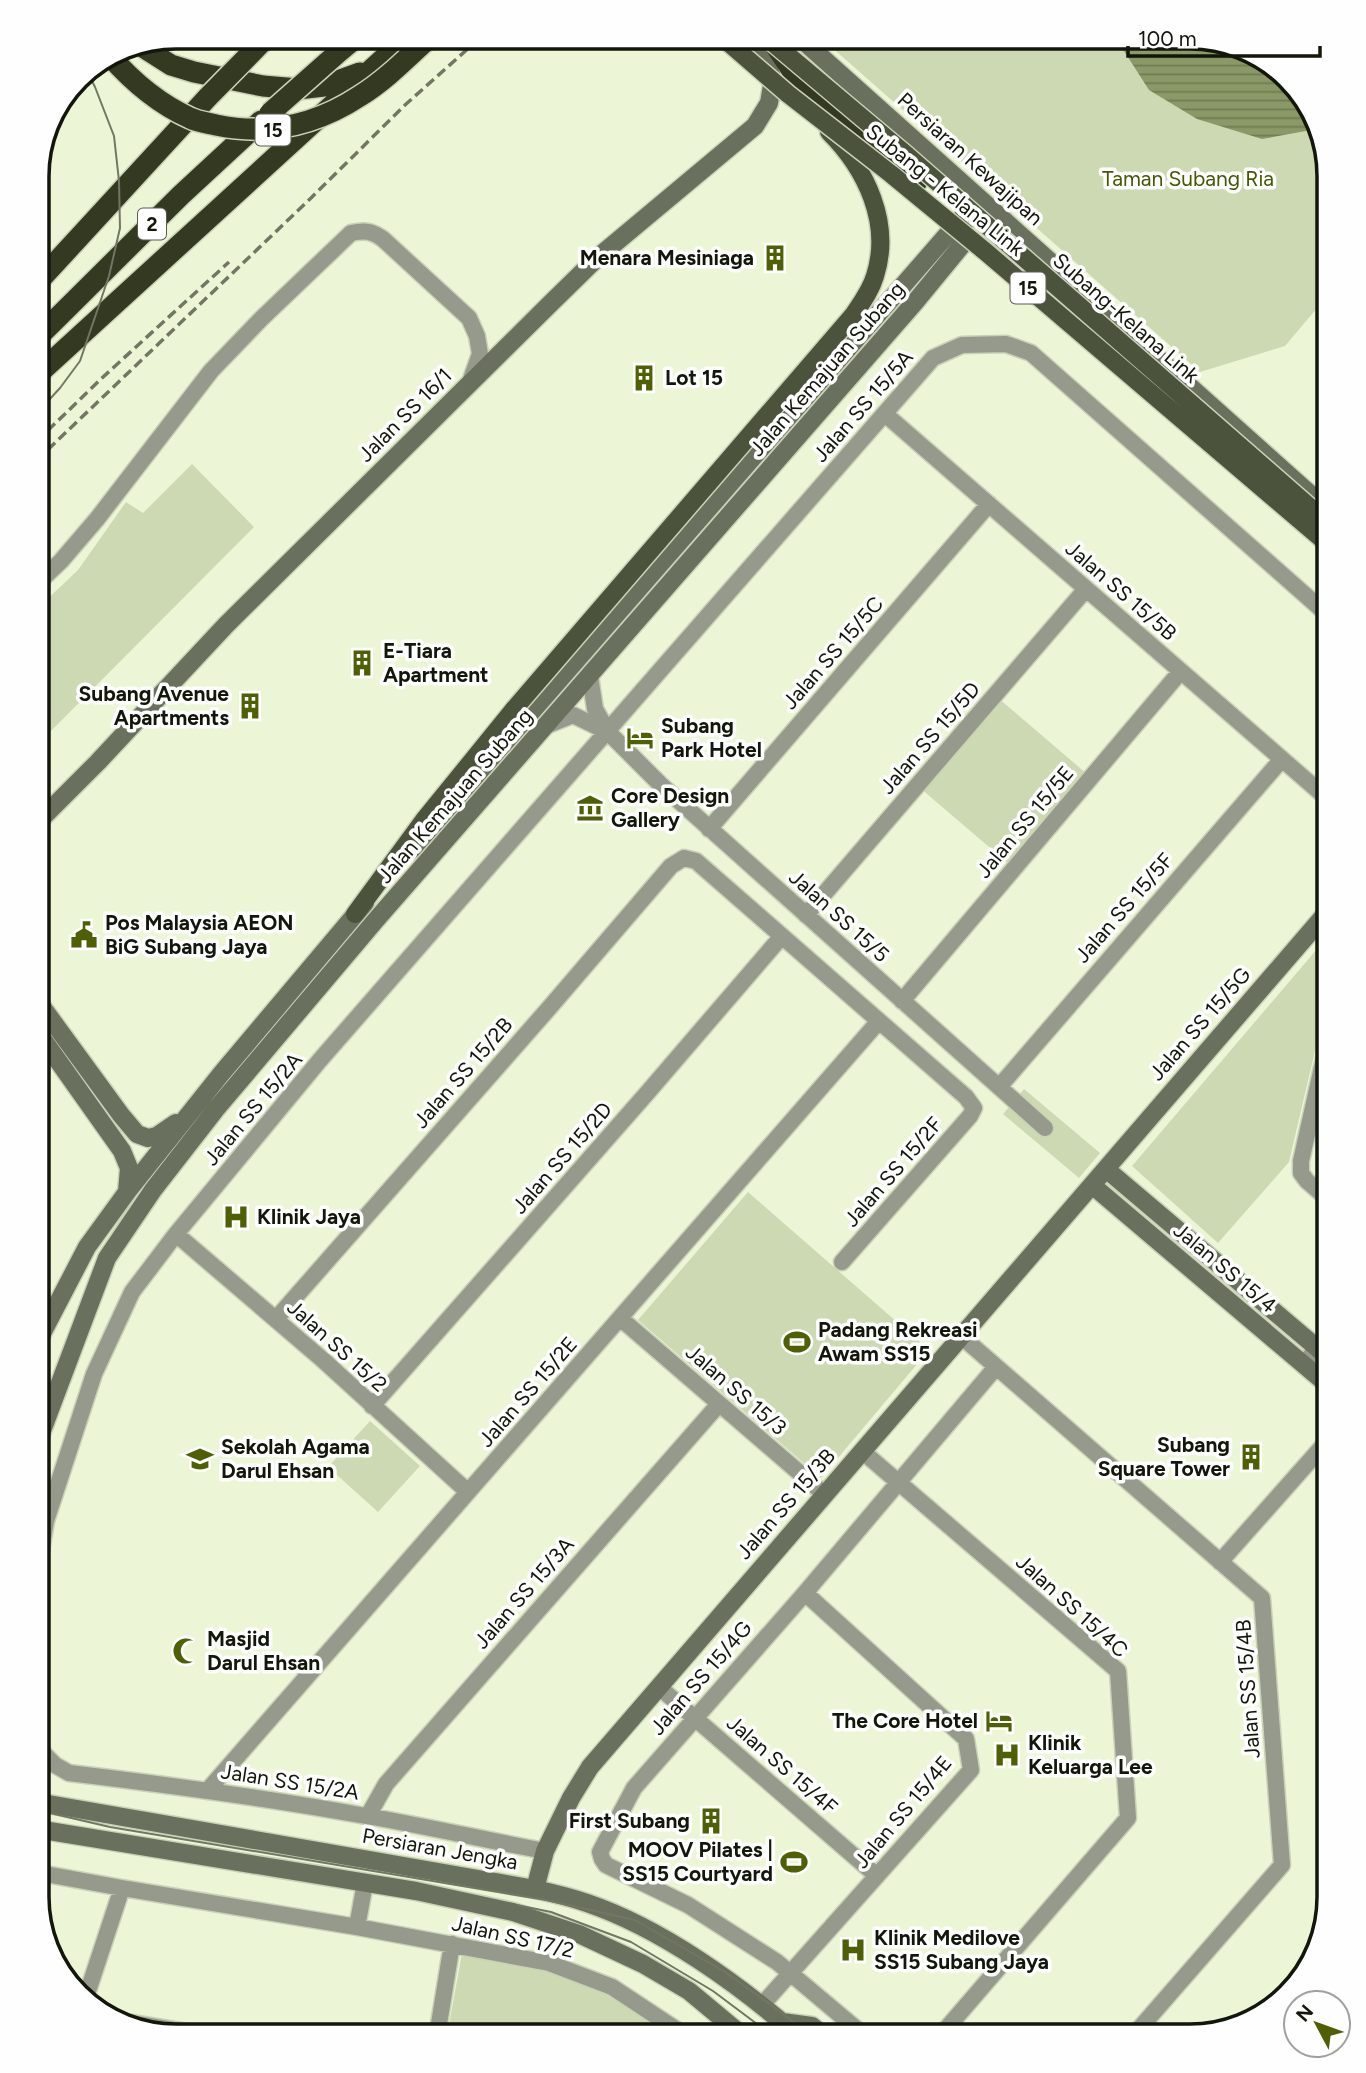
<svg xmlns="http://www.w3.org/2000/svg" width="1366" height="2073" font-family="Figtree,sans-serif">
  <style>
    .green { fill: #cdd9b3 }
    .water { fill: url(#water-rules) }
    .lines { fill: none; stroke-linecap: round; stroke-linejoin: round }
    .street-casing { stroke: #c9d2b6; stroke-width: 19 }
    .secondary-casing { stroke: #c9d2b6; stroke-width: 21 }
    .primary-casing { stroke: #c9d2b6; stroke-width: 21 }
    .highway-casing { stroke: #c9d2b6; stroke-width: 24 }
    .street { stroke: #959a8d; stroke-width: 16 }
    .secondary { stroke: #6a705e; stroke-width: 18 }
    .primary { stroke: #4c533d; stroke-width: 18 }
    .highway { stroke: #333a21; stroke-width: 21 }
    .tram { stroke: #717763; stroke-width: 2 }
    .rail { stroke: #717763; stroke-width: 3.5; stroke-dasharray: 10 5; stroke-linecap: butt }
    .primary-bridge-casing { stroke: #c9d2b6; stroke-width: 21; stroke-linecap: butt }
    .highway-bridge-casing { stroke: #c9d2b6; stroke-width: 24; stroke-linecap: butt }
    .primary-bridge { stroke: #4c533d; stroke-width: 18 }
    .highway-bridge { stroke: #333a21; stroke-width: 21 }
    .labels { text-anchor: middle; stroke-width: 7; stroke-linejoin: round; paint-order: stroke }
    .shield { fill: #fefefe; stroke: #5a5c54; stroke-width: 2 }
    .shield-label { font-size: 19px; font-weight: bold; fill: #13160b }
    .street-label { font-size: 21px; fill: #13160b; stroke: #fefefe }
    .park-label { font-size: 21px; fill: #465602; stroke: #fefefe }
    .poi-label { font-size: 21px; font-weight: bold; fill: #13160b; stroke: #fefefe; text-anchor: start }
    .rim { fill: none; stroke: #13160b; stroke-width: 3.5 }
  </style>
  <defs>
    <pattern id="water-rules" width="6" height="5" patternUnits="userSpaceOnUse" patternTransform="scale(1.75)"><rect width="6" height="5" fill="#8a9967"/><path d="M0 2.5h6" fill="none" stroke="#707c53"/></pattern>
  </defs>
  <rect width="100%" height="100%" fill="#ecf6d7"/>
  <path class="green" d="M820 37H1199L1267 60 1311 107 1329 176V294L1285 346 1200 372Z
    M192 464 254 527 37 745V609L78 570 126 502 143 513Z
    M998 698 1087 774 1009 864 920 788Z
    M1329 935V991L1289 1162 1218 1243 1132 1166Z
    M1024 1089 1100 1153 1079 1178 1003 1114Z
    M748 1192 929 1350 821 1478 638 1320Z
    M370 1421 420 1466 378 1512 328 1467Z
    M462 1953 540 1965 600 1991 660 2027 672 2036H447Z"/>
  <path class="water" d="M1115 37H1199L1267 60 1311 107 1317 129 1262 139 1197 119 1149 90Z"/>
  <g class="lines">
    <g class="street-casing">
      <path id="street" d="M885 414 1329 800
        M37 584 61 561 97 519 211 371 261 319 351 233C365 230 372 231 383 239L469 318 477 336 480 354 470 382
        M590 676 595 709 608 732 660 784 1045 1128
        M548 725 573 715 608 732
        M709 829 989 504
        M806 915 1086 589
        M902 1001 1181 671
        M999 1087 1282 759
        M1329 1200 1307 1181 1301 1173V1161L1329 1036
        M176 1234 323 1360 468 1492
        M620 1318 824 1494
        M276 1319 550 1007 671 866 684 858 696 861 966 1097 974 1108 970 1116 842 1262
        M961 1336 1262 1598 1282 1865 1133 2036
        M1304 1364 1329 1333
        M372 1406 648 1092 782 936
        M862 1451 1118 1671 1128 1818 940 2036
        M1220 1562 1329 1439
        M37 1574 46 1521 94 1374 132 1292 176 1234 320 1060 933 358 962 345 1006 344 1031 353 1329 616
        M659 1687 877 1876
        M37 1747 55 1765 69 1773C169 1785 268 1798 366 1816 426 1826 485 1840 545 1851
        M208 1790 879 1021
        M368 1816 386 1784 719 1404
        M37 1874 40 1873 122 1888 357 1927 549 1963 612 1987 686 2036
        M357 1927 365 1883
        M86 1997 122 1888
        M762 2005 971 1770 966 1739 805 1593
        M119 2021 211 2036
        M437 2036 452 1944
        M720 2036 726 2022
        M865 2036 777 1962 688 1905 606 1865 602 1859 600 1852 634 1788 805 1593 996 1367"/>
    </g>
    <g class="secondary-casing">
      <path id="secondary" d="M799 37 1329 511
        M37 823 98 762 226 625 551 303 596 259 755 126 769 103 773 80 757 37
        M411 850 960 220C977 214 995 222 1012 228
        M37 1000 121 1115 137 1134 148 1138 157 1136 176 1123
        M37 1031 122 1151 129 1168 127 1192
        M1106 1169 1329 1358
        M1092 1185 1329 1386
        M37 1343 87 1247 127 1192 221 1074 365 903
        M37 1444 107 1258 153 1190 216 1109 375 921 916 301 962 245 966 239 962 224
        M37 1802 535 1889C553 1893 570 1897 587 1903 661 1928 740 1985 798 2036
        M37 1829 416 1891 513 1912 579 1934 643 1964 689 1991 743 2036
        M535 1889 545 1851 571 1798 590 1767 1329 910
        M782 2022 812 2026 824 2036"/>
    </g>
    <g class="primary-casing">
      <path id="primary" d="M829 132C866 169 892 223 875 276 871 290 862 302 854 314
        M355 914 424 820 515 708"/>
    </g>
    <g class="highway-casing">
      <path id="highway" d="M138 44 171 65 194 72 263 86 298 89 324 86 360 73
        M775 45 803 87 916 183
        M340 51 357 37
        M37 283 208 97
        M37 338 181 195 261 121
        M37 375 407 37"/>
    </g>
    <use href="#street" class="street"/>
    <use href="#secondary" class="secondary"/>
    <use href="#primary" class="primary"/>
    <use href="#highway" class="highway"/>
    <path class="tram" d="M37 413 60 388 80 361 109 276 120 228 119 181 114 136 95 87 87 71
      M37 1810 110 1827 546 1900 635 1920 725 1972 782 2013 810 2036
      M517 1905 551 1912 631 1942 713 1991 773 2036"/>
    <path class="rail" d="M37 441 102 378 229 262
      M37 460 310 199 405 105 481 37"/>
    <g class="primary-bridge-casing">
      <path id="primary-bridge" d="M722 37 788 94 891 174 987 253 1329 545
        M766 37 904 153 1329 524
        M515 708 854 314"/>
    </g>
    <g class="highway-bridge-casing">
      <path id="highway-bridge" d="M110 56C132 81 159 104 190 118 198 122 208 123 216 125 269 136 316 125 360 96 386 80 408 57 430 37
        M208 97 267 37
        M270 113 340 51"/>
    </g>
    <use href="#primary-bridge" class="primary-bridge"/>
    <use href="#highway-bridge" class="highway-bridge"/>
  </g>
  <defs>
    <g id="building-bare" transform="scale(2.1)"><path d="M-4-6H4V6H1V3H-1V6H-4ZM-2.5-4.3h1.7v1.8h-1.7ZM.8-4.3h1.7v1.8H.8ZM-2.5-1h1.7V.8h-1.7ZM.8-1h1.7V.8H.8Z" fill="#4e5f04" stroke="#fefefe" stroke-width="2.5" paint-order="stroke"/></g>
    <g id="hotel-bare" transform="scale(2.1)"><path d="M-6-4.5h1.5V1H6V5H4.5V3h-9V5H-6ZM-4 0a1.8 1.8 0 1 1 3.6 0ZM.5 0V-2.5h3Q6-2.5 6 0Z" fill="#4e5f04" stroke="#fefefe" stroke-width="2.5" paint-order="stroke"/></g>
    <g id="museum-bare" transform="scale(2.1)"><path d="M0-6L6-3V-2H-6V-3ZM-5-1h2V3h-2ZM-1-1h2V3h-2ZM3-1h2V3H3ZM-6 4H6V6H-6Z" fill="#4e5f04" stroke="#fefefe" stroke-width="2.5" paint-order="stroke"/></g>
    <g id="civic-bare" transform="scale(2.1)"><path d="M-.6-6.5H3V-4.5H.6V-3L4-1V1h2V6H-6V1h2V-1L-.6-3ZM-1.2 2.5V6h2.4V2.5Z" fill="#4e5f04" stroke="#fefefe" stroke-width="2.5" paint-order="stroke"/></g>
    <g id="hospital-bare" transform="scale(2.1)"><path d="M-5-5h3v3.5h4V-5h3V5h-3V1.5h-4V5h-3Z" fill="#4e5f04" stroke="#fefefe" stroke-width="2.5" paint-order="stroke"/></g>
    <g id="stadium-bare" transform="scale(2.1)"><path d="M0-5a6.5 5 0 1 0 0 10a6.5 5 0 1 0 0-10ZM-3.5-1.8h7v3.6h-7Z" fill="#4e5f04" stroke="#fefefe" stroke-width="2.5" paint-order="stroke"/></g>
    <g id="school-bare" transform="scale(2.1)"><path d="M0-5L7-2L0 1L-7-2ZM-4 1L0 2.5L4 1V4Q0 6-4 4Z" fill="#4e5f04" stroke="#fefefe" stroke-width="2.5" paint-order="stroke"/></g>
    <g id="mosque-bare" transform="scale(2.1)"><path d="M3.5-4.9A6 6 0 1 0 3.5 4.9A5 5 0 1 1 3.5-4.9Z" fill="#4e5f04" stroke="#fefefe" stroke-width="2.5" paint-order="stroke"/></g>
  </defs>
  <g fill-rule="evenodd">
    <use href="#building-bare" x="775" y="258"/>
    <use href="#building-bare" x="644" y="378"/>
    <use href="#building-bare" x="362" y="663"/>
    <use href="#building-bare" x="250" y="706"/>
    <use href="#hotel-bare" x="640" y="738"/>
    <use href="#museum-bare" x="590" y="808"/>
    <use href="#civic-bare" x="84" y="935"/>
    <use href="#hospital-bare" x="236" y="1217"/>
    <use href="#stadium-bare" x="797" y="1342"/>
    <use href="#building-bare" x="1251" y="1457"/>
    <use href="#school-bare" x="200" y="1459"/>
    <use href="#mosque-bare" x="186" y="1651"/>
    <use href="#hotel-bare" x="999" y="1721"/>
    <use href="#hospital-bare" x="1007" y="1755"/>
    <use href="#building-bare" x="711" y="1821"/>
    <use href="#stadium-bare" x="794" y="1862"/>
    <use href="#hospital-bare" x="853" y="1950"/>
  </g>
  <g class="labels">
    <g class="shield">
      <rect x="255.5" y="114.5" width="35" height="31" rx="5"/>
      <rect x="138" y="208.5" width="28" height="31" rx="5"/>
      <rect x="1010.5" y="272.5" width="35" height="31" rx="5"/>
    </g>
    <g class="shield-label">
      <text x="273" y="137">15</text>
      <text x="152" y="231">2</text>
      <text x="1028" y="295">15</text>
    </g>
    <g class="street-label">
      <text transform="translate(970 159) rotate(42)" y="7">Persiaran Kewajipan</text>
      <text transform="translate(945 190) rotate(39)" y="7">Subang - Kelana Link</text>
      <text transform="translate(1126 318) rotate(41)" y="7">Subang-Kelana Link</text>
      <text transform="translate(827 369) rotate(-49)" y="7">Jalan Kemajuan Subang</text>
      <text transform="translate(863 406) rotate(-49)" y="7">Jalan SS 15/5A</text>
      <text transform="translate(405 415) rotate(-45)" y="7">Jalan SS 16/1</text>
      <text transform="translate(1121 591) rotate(41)" y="7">Jalan SS 15/5B</text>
      <text transform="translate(833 653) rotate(-49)" y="7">Jalan SS 15/5C</text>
      <text transform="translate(930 738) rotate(-49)" y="7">Jalan SS 15/5D</text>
      <text transform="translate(455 796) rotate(-49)" y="7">Jalan Kemajuan Subang</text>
      <text transform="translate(1025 822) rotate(-50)" y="7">Jalan SS 15/5E</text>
      <text transform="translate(1124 908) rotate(-49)" y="7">Jalan SS 15/5F</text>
      <text transform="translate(839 916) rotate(42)" y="7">Jalan SS 15/5</text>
      <text transform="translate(1200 1024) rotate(-49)" y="7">Jalan SS 15/5G</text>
      <text transform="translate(463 1073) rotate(-49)" y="7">Jalan SS 15/2B</text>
      <text transform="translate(253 1109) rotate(-50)" y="7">Jalan SS 15/2A</text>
      <text transform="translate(562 1158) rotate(-49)" y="7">Jalan SS 15/2D</text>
      <text transform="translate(893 1172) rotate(-49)" y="7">Jalan SS 15/2F</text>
      <text transform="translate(1225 1268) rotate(40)" y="7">Jalan SS 15/4</text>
      <text transform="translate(337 1346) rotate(42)" y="7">Jalan SS 15/2</text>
      <text transform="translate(736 1390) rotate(41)" y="7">Jalan SS 15/3</text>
      <text transform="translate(528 1392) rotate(-49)" y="7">Jalan SS 15/2E</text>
      <text transform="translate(786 1504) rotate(-49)" y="7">Jalan SS 15/3B</text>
      <text transform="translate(524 1593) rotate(-49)" y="7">Jalan SS 15/3A</text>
      <text transform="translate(1072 1606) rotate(42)" y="7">Jalan SS 15/4C</text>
      <text transform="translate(701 1678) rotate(-49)" y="7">Jalan SS 15/4G</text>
      <text transform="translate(1248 1689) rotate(-94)" y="7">Jalan SS 15/4B</text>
      <text transform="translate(782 1765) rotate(41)" y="7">Jalan SS 15/4F</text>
      <text transform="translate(290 1782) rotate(9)" y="7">Jalan SS 15/2A</text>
      <text transform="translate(903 1812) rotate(-50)" y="7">Jalan SS 15/4E</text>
      <text transform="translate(440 1849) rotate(10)" y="7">Persiaran Jengka</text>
      <text transform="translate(513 1937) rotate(13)" y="7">Jalan SS 17/2</text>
    </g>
    <g class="park-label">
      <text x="1188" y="186">Taman Subang Ria</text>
    </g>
    <g class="poi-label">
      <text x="754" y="265" text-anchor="end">Menara Mesiniaga</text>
      <text x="665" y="385">Lot 15</text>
      <text x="383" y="658">E-Tiara<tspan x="383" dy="24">Apartment</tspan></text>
      <text x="229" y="701" text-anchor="end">Subang Avenue<tspan x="229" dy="24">Apartments</tspan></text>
      <text x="661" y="733">Subang<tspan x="661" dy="24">Park Hotel</tspan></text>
      <text x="611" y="803">Core Design<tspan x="611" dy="24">Gallery</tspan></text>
      <text x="105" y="930">Pos Malaysia AEON<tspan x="105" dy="24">BiG Subang Jaya</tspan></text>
      <text x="257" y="1224">Klinik Jaya</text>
      <text x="818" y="1337">Padang Rekreasi<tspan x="818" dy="24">Awam SS15</tspan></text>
      <text x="1230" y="1452" text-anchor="end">Subang<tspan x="1230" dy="24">Square Tower</tspan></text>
      <text x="221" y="1454">Sekolah Agama<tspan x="221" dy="24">Darul Ehsan</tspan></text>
      <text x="207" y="1646">Masjid<tspan x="207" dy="24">Darul Ehsan</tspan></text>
      <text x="978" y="1728" text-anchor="end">The Core Hotel</text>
      <text x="1028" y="1750">Klinik<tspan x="1028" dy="24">Keluarga Lee</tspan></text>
      <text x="690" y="1828" text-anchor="end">First Subang</text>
      <text x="773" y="1857" text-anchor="end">MOOV Pilates |<tspan x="773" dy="24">SS15 Courtyard</tspan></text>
      <text x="874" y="1945">Klinik Medilove<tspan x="874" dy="24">SS15 Subang Jaya</tspan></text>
    </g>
  </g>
  <path d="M0 0H1366V2073H0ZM176 49H1190A127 127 0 0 1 1317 176V1897A127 127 0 0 1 1190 2024H176A127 127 0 0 1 49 1897V176A127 127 0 0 1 176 49Z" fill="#fefefe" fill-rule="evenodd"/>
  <path class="rim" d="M176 49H1190A127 127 0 0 1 1317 176V1897A127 127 0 0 1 1190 2024H176A127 127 0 0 1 49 1897V176A127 127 0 0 1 176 49Z"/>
  <g transform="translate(1317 2024) rotate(311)"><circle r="33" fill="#fefefe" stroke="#a0a19d" stroke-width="2"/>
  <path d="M0-5L12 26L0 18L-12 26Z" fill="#4e5f04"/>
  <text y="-10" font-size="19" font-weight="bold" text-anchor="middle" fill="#13160b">N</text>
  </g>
  <path d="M1128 46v10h192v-10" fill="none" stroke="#13160b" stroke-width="3.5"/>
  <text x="1138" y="46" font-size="21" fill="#13160b" stroke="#fefefe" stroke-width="5" paint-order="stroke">100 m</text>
</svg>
